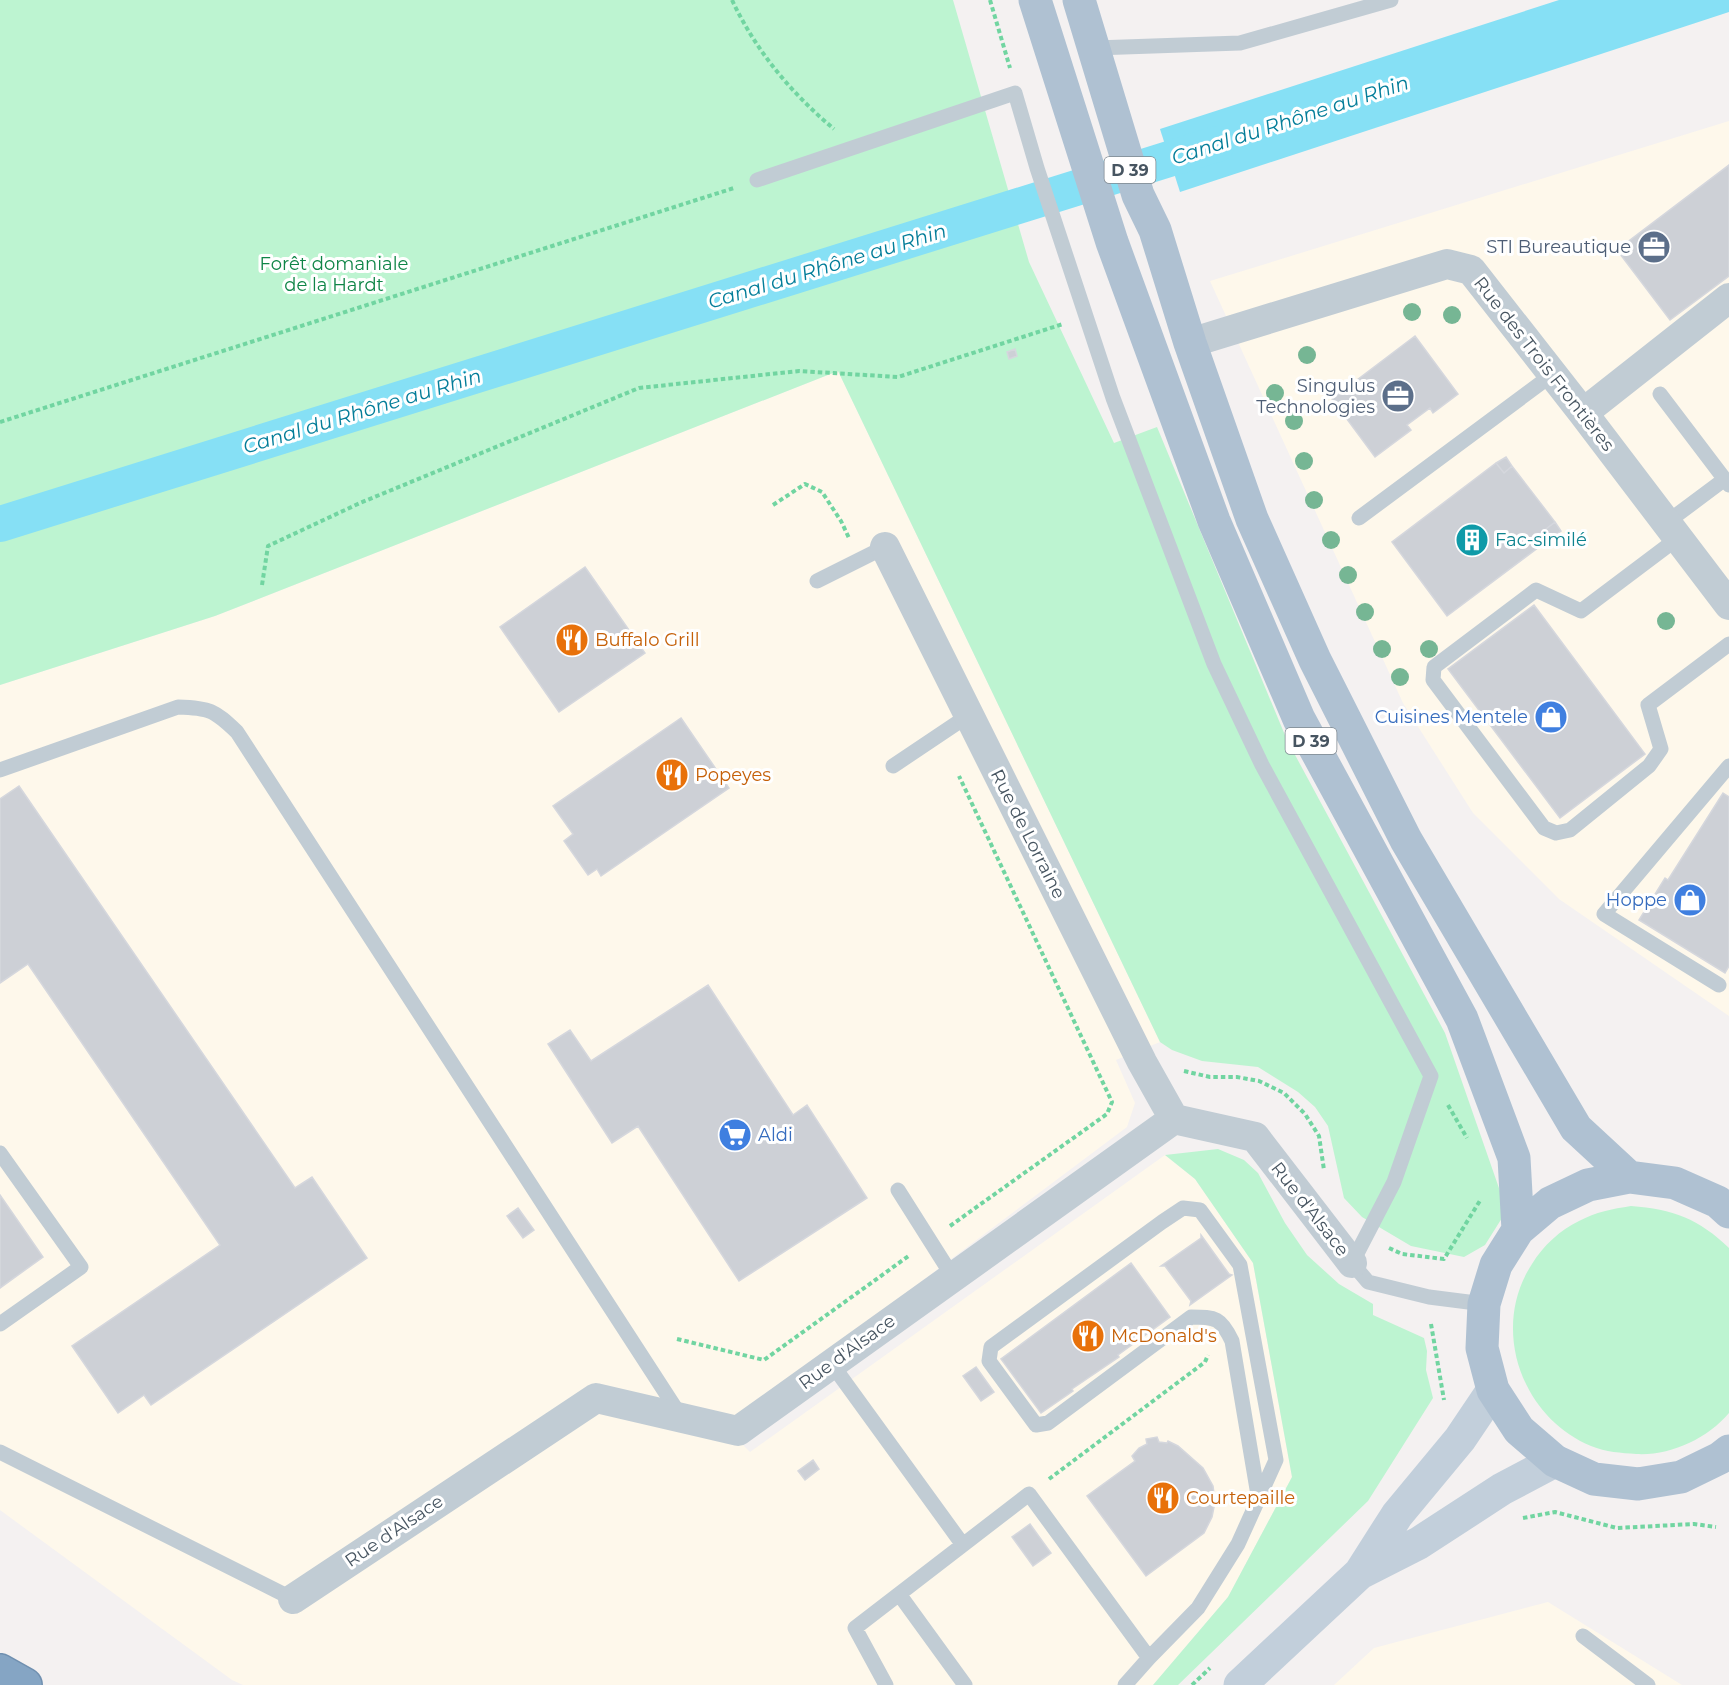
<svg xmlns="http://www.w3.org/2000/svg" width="1729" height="1685" font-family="Montserrat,sans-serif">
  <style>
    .commercial { fill: #fef8eb }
    .green { fill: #bdf4d1 }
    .water { fill: #86e0f5 }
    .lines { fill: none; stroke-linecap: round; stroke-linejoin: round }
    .canal { stroke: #86e0f5; stroke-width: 36 }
    .building { fill: #cdd0d6; stroke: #d5d7dd; stroke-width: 1.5 }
    .motorway-casing { stroke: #7090b0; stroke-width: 36 }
    .path { stroke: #71d5a1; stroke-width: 4; stroke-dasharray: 4.5 3; stroke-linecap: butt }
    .service { stroke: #c1ccd4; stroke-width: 15 }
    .minor { stroke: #c1ccd4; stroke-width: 30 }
    .secondary { stroke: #c2cfdb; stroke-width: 33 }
    .primary { stroke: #afc1d2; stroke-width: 33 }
    .motorway { stroke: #85a5c4; stroke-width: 33 }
    .tree { fill: #76b694 }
    .labels { text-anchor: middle; stroke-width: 6; stroke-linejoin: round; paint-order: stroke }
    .shield { fill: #fff; stroke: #7e8890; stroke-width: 1.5 }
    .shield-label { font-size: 16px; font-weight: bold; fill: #475561 }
    .service-label { font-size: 18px; fill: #4e5e75; stroke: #fff; text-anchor: end }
    .park-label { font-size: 18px; fill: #0f8547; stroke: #fff }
    .street-label { font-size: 18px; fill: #475561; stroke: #fff }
    .culture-label { font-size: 18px; fill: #0d838f; stroke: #fff; text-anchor: start }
    .food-label { font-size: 18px; fill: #c56008; stroke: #fff; text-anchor: start }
    .shop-label { font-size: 18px; fill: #366cbe; stroke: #fff; text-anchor: end }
    .water-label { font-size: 20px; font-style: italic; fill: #037d99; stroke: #fff }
  </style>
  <rect width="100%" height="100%" fill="#f4f1f1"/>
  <path class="commercial" d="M1729 121V1016L1559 899 1473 813 1403 703 1210 281Z
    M838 371 1160 1042 1116 1060 1135 1103 1127 1127 726 1428 750 1452 1165 1155 1195 1179 1253 1263 1292 1477 1228 1597 1153 1685H243L232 1680 0 1510V685L215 616Z
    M1548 1602 1682 1685H1334L1374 1648Z"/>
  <path class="green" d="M0 0H953L1029 262 1114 443 1157 427 1287 740 1445 1033 1500 1191 1502 1218 1485 1245 1464 1257 1411 1246 1362 1217 1344 1198 1328 1126 1315 1107 1298 1092 1258 1067 1202 1061 1172 1050 1160 1042 838 371 215 616 0 685Z
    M1218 1149 1244 1160 1258 1173 1285 1223 1307 1255 1339 1284 1373 1304V1315L1424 1338 1427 1351 1426 1370 1433 1398 1368 1501 1178 1685H1153L1228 1597 1292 1477 1253 1263 1195 1179 1165 1155Z
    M1631 1206C1673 1209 1699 1219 1729 1248V1413C1707 1439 1670 1456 1636 1454 1621 1453 1606 1452 1591 1446 1521 1417 1490 1328 1532 1264 1543 1246 1560 1230 1579 1221 1596 1212 1612 1209 1631 1206Z"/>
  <path class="water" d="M1559 0H1729V12L1180 192 1160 129Z"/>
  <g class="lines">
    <path class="canal" d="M0 524 1217 144"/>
  </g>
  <path class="building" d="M1729 165V276L1670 320 1617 250Z
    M1415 336 1458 394 1433 413 1430 408 1407 425 1411 430 1375 457 1332 399Z
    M1015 349 1017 356 1009 359 1007 352Z
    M1506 457 1512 466 1504 473 1496 463Z
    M1496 463 1504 473 1512 466 1555 522 1546 529 1551 538 1447 616 1392 542Z
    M1555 522 1561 531 1551 538 1546 529Z
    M585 567 645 653 559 712 500 627Z
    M1534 605 1645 754 1560 818 1448 669Z
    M681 718 729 788 601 876 597 869 588 875 564 841 573 834 553 806Z
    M19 786 295 1188 312 1177 367 1258 151 1405 144 1395 118 1413 72 1346 220 1245 28 964 0 983V799Z
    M1723 793 1729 797V966L1725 973 1639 920 1665 878 1668 880Z
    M708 985 793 1115 807 1105 867 1198 739 1281 638 1126 612 1143 548 1044 570 1030 591 1061Z
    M0 1195 43 1257 0 1288Z
    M518 1208 534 1230 523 1238 507 1216Z
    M1201 1235 1229 1274 1232 1275 1190 1305 1191 1301 1165 1266H1161L1201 1238Z
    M1131 1263 1170 1317 1118 1355 1119 1357 1072 1389 1073 1391 1041 1413 1001 1359Z
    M976 1367 994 1392 981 1401 963 1376Z
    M1157 1437 1159 1442 1167 1443 1168 1441 1178 1446 1203 1468 1213 1486 1215 1502 1212 1517 1204 1533 1146 1576 1087 1496 1135 1461 1132 1456 1139 1448 1147 1444 1146 1439Z
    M813 1460 819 1469 805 1480 798 1471Z
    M1030 1524 1051 1553 1033 1566 1012 1537Z"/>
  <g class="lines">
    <g class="motorway-casing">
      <path id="motorway" d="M0 1671 25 1685"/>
    </g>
    <path class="path" d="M732 0C756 51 791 93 834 129
      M990 0 1010 68
      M0 422 734 188
      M773 505 805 484 822 492 841 521 849 538
      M262 585 268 546 360 503 639 388 799 371 898 377 1063 324
      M1184 1071 1210 1077H1237L1259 1081 1284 1093 1305 1114 1319 1136 1324 1170
      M1448 1105 1467 1138
      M950 1226 1107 1114 1112 1102 959 776
      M1389 1248 1402 1254 1444 1259 1481 1199
      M1431 1324 1444 1400
      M677 1339 764 1360 910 1255
      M1049 1479 1205 1362 1208 1355
      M1523 1518 1555 1512 1617 1528 1694 1524 1716 1527
      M1192 1685 1210 1668"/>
    <path class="service" d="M1095 48 1240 43 1391 0
      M757 180 1015 93 1037 168 1113 398 1214 664 1262 765 1431 1076 1394 1182 1352 1263 1368 1282 1429 1297 1484 1304
      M1660 394 1729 485
      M1359 518 1553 374
      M1666 523 1725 479
      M1678 538 1581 611 1536 590 1434 667 1433 680 1544 828 1556 833 1570 830 1649 766 1661 749 1648 705 1729 644
      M817 581 885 547
      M893 766 969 715
      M0 770 178 707C210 708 214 710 237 732L680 1415
      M1719 985 1604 914 1729 766
      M0 1153 81 1267 0 1324
      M898 1190 953 1277
      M831 1363 963 1545
      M0 1452 293 1599
      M899 1594 965 1685
      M1583 1636 1648 1685
      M1149 1658 1198 1608 1238 1544 1276 1460 1240 1265 1200 1210 1183 1208 1162 1222 991 1347 989 1361 1036 1425 1048 1423 1191 1317C1216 1317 1221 1318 1232 1341L1259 1501
      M886 1685 855 1628 1029 1494 1149 1658 1125 1685"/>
    <path class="minor" d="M1190 343 1447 264 1471 270 1583 413 1729 605
      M1583 413 1729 298
      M885 547 1142 1062 1174 1119
      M293 1599 596 1398 738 1431 1174 1119 1255 1137 1352 1263"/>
    <path class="secondary" d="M1362 1572 1419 1543 1502 1489 1555 1461
      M1240 1685 1360 1573 1397 1515 1460 1439 1493 1390"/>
    <path class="primary" d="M1035 0 1112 242 1214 521 1299 719 1462 1019 1514 1158 1518 1230
      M1079 0 1138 195 1155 230 1190 343 1252 519 1315 660 1406 840 1576 1128 1629 1177
      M1729 1212 1718 1202 1675 1183 1629 1177 1588 1185 1550 1203 1518 1230 1496 1265 1484 1304 1482 1348 1493 1390 1519 1430 1555 1461 1594 1479 1638 1484 1681 1477 1720 1458 1729 1451"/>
    <use href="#motorway" class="motorway"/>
  </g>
  <g class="tree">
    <circle cx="1412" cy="312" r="9"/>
    <circle cx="1452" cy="315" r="9"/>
    <circle cx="1307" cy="355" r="9"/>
    <circle cx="1275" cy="393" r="9"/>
    <circle cx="1294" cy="421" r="9"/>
    <circle cx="1304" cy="461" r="9"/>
    <circle cx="1314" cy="500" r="9"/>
    <circle cx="1331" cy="540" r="9"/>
    <circle cx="1348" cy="575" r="9"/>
    <circle cx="1365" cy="612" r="9"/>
    <circle cx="1666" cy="621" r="9"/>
    <circle cx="1382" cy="649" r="9"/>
    <circle cx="1429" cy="649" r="9"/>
    <circle cx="1400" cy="677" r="9"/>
  </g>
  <defs>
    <g id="office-disc" transform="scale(1.725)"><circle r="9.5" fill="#5c6f8a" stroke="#fff"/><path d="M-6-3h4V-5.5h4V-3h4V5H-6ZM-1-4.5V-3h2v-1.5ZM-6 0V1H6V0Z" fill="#fff"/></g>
    <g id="building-disc" transform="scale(1.725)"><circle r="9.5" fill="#0f9aa8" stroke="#fff"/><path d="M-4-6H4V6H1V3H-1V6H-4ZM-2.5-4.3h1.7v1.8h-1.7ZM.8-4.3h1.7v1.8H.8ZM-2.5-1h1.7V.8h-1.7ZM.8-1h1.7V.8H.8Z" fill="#fff"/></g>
    <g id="restaurant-disc" transform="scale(1.725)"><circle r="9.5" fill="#e8710a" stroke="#fff"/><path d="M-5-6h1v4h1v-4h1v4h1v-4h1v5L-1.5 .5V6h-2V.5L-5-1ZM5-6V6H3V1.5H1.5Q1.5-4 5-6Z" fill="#fff"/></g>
    <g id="shop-disc" transform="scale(1.725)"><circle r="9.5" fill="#3f7fe0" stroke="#fff"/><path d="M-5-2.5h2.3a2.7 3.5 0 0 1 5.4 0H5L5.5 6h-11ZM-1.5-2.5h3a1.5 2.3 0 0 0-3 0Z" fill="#fff"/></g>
    <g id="supermarket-disc" transform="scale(1.725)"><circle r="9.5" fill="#3f7fe0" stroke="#fff"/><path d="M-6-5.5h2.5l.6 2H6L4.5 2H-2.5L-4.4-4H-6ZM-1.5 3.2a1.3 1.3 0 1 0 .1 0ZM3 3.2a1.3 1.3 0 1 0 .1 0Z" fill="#fff"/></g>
  </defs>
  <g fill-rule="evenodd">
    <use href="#office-disc" x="1654" y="247"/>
    <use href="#office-disc" x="1398" y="396"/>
    <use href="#building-disc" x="1472" y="540"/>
    <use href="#restaurant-disc" x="572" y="640"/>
    <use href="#shop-disc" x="1551" y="717"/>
    <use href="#restaurant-disc" x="672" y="775"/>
    <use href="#shop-disc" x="1690" y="900"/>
    <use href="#supermarket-disc" x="735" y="1135"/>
    <use href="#restaurant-disc" x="1088" y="1336"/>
    <use href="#restaurant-disc" x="1163" y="1498"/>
  </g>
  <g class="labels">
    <g class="shield">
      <rect x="1104.5" y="157" width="51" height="26" rx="4.5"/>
      <rect x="1285.5" y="728" width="51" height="26" rx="4.5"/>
    </g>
    <g class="shield-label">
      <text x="1130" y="176">D 39</text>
      <text x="1311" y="747">D 39</text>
    </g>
    <g class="service-label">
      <text x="1631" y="253">STI Bureautique</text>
      <text x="1375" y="392">Singulus<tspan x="1375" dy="21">Technologies</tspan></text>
    </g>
    <g class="park-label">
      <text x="334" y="270">Forêt domaniale<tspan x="334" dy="21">de la Hardt</tspan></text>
    </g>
    <g class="street-label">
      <text transform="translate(1544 364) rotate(52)" y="6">Rue des Trois Frontières</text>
      <text transform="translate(1028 834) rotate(63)" y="6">Rue de Lorraine</text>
      <text transform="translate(1310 1209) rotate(52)" y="6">Rue d'Alsace</text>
      <text transform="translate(847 1352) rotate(-36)" y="6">Rue d'Alsace</text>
      <text transform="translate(394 1531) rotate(-34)" y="6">Rue d'Alsace</text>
    </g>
    <g class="culture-label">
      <text x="1495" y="546">Fac-similé</text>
    </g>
    <g class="food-label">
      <text x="595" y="646">Buffalo Grill</text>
      <text x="695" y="781">Popeyes</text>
      <text x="1111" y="1342">McDonald's</text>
      <text x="1186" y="1504">Courtepaille</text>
    </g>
    <g class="shop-label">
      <text x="1528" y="723">Cuisines Mentele</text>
      <text x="1667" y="906">Hoppe</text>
      <text x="758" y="1141" text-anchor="start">Aldi</text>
    </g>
    <g class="water-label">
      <text transform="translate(1290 120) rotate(-18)" y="7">Canal du Rhône au Rhin</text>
      <text transform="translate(827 266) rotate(-17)" y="7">Canal du Rhône au Rhin</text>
      <text transform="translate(362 411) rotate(-17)" y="7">Canal du Rhône au Rhin</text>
    </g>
  </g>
</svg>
